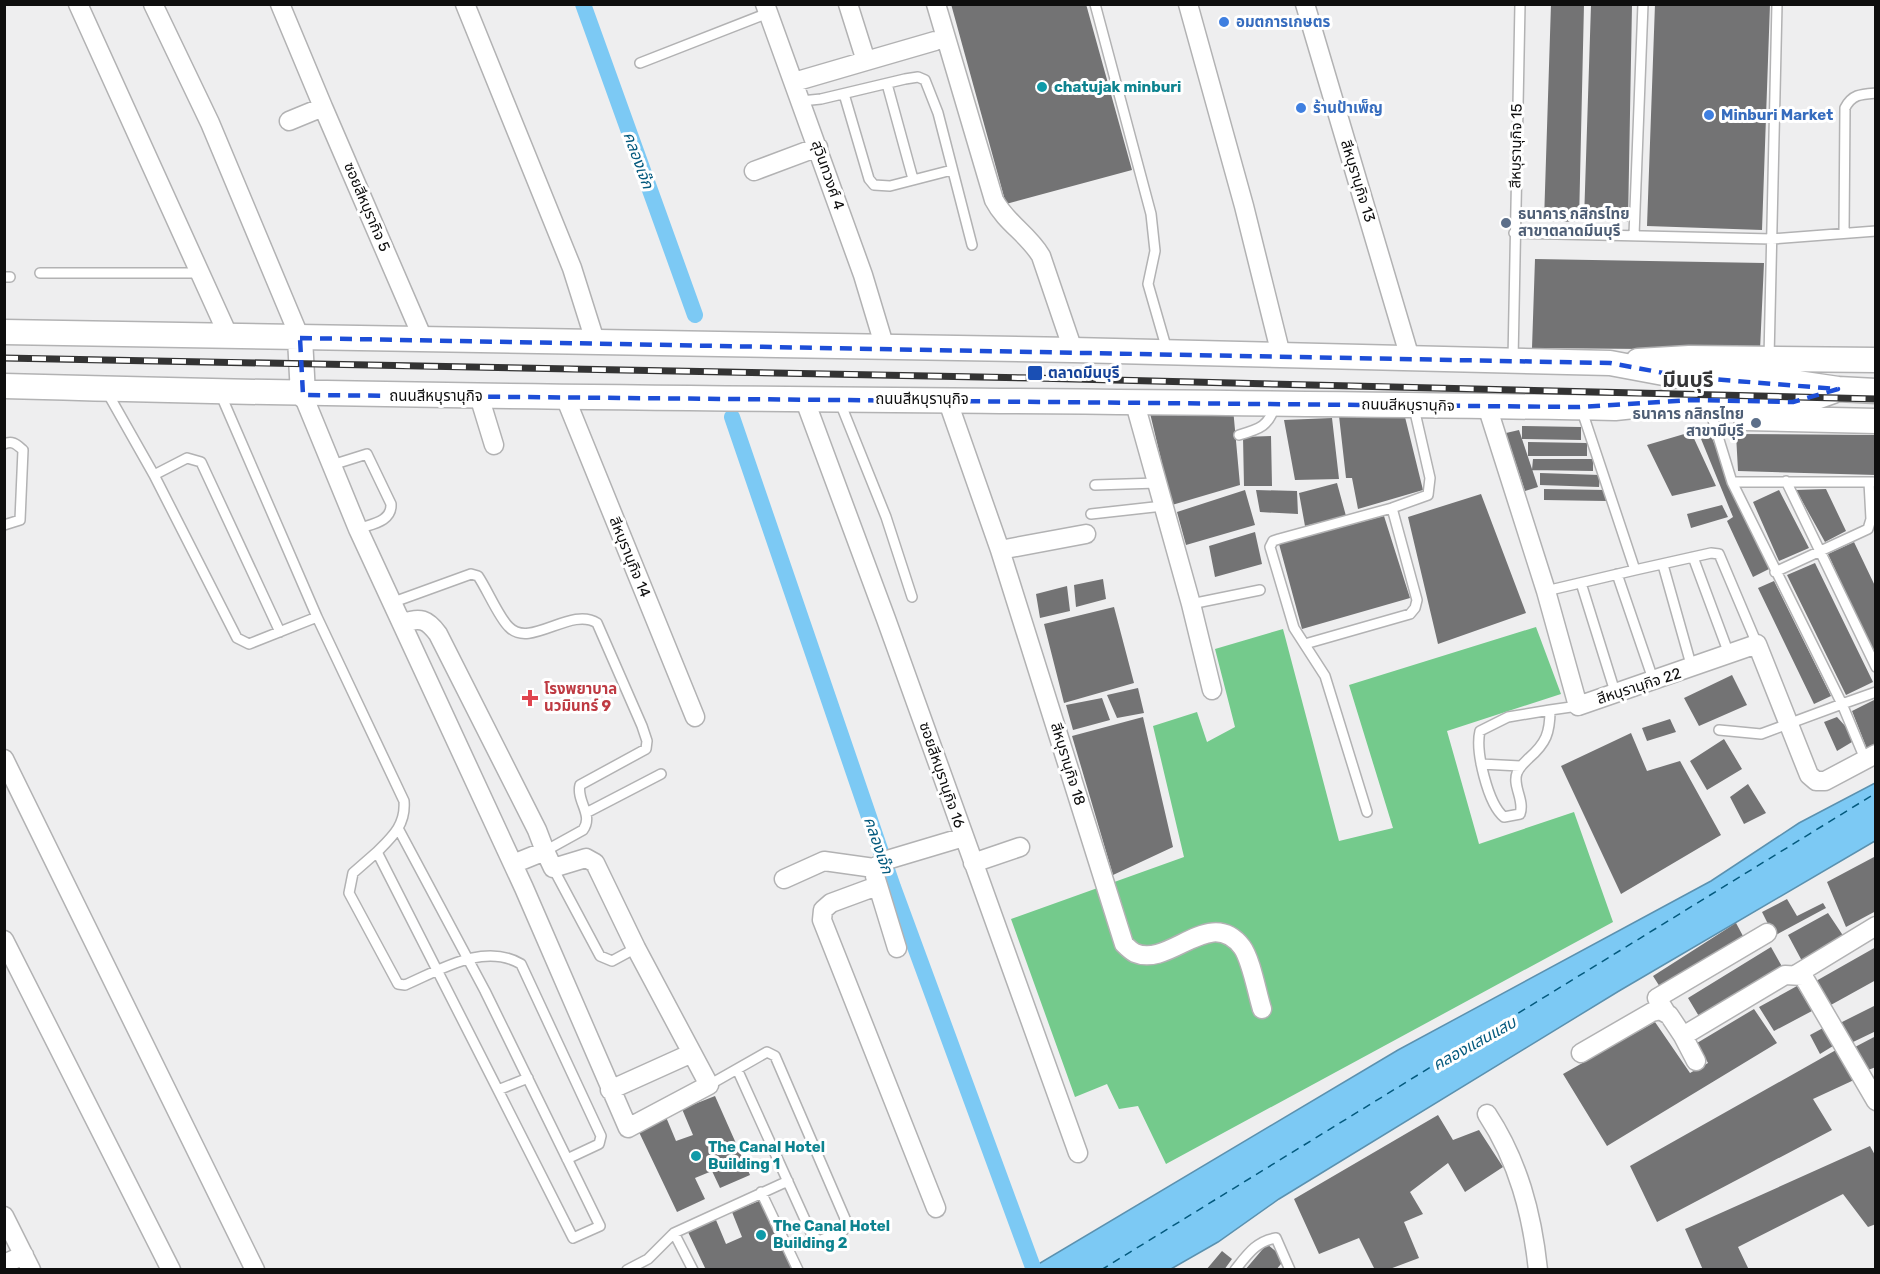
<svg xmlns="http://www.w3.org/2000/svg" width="1880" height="1274" font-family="Rubik,'Noto Sans Thai',sans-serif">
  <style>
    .forest { fill: #74ca8c }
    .water { fill: #7cc9f4; stroke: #5b91af; stroke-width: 1.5 }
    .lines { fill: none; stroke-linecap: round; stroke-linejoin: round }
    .canal { stroke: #7cc9f4; stroke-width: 16 }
    .ferry { stroke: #045a7e; stroke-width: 1.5; stroke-dasharray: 8 6; stroke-linecap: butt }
    .building { fill: #737374 }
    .service-casing { stroke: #b2b2b3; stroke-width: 12 }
    .minor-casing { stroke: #b2b2b3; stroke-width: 21 }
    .secondary-casing { stroke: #b2b2b3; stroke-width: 27 }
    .service { stroke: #fff; stroke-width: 9 }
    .minor { stroke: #fff; stroke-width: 18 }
    .secondary { stroke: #fff; stroke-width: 24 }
    .rail-casing { stroke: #333; stroke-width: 7 }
    .rail { stroke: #fff; stroke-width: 4.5; stroke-dasharray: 14; stroke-linecap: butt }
    .marked { fill: none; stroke: #1d4ed8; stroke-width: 4.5; stroke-dasharray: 12 8; stroke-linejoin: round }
    .shop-dot { fill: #3f7fe0; stroke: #fff; stroke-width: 2 }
    .culture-dot { fill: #0f9aa8; stroke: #fff; stroke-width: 2 }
    .service-dot { fill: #5c6f8a; stroke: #fff; stroke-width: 2 }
    .transit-dot { fill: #1a4fb4; stroke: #fff; stroke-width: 2 }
    .health-dot { fill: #e0444e; stroke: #fff; stroke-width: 2 }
    .labels { text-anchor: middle; stroke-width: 6; stroke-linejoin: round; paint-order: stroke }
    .shop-label { font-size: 15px; font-weight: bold; fill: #366cbe; stroke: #fff; text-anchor: start }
    .culture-label { font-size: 15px; font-weight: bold; fill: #0d838f; stroke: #fff; text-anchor: start }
    .street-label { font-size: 15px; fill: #0e0e0e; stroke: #fff }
    .service-label { font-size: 15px; font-weight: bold; fill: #4e5e75; stroke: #fff; text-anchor: start }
    .transit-label { font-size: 15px; font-weight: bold; fill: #164399; stroke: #fff; text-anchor: start }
    .health-label { font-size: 15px; font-weight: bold; fill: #be3a42; stroke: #fff; text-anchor: start }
    .water-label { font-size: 16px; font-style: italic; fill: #045a7e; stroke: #fff }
    .district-label { font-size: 21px; font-weight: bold; fill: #363637; stroke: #fff }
  </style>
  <rect width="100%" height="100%" fill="#eeeeef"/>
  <path class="forest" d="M1536 627 1561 694 1447 731 1479 844 1574 812 1613 922 1166 1164 1138 1106 1119 1109 1107 1084 1075 1097 1011 919 1184 857 1153 726 1197 712 1207 742 1235 727 1215 649 1283 629 1339 841 1393 828 1349 685Z"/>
  <path class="water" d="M1875 783V841L1619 991 1279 1199 1218 1242 1171 1269H1030L1398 1050 1711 881 1799 823Z"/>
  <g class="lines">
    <path class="canal" d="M583 4 695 315
      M732 417 893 887 1034 1270"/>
    <path class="ferry" d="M1101 1270 1876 793"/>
  </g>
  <path class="building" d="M951 4H1086L1132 170 1006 204Z
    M1551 4H1584L1579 222 1544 221Z
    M1655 4H1770L1762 230 1647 226Z
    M1591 5H1632L1628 222 1584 220Z
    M1535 259 1764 263 1760 350 1532 348Z
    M1233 408 1240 485 1172 505 1149 409Z
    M1339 416 1405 417 1423 490 1358 509 1352 478H1346Z
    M1332 418 1339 479 1295 480 1284 420Z
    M1522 426 1581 427V440L1522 439Z
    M1708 429 1769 569 1753 577 1727 521 1733 517 1699 434Z
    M1519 430 1538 487 1525 491 1506 433Z
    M1691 432 1716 486 1672 496 1647 445Z
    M1736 434 1876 435V475L1738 471Z
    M1271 436 1272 486H1244L1243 437Z
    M1528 442 1587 443V456H1528Z
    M1533 459H1593V471L1532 470Z
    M1540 473 1600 475 1599 487 1540 485Z
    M1337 483 1346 516 1305 526 1299 493Z
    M1544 489 1606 490V501L1544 500Z
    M1826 489 1846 531 1825 542 1796 490Z
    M1245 490 1255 525 1186 545 1177 512Z
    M1256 490 1297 491 1298 514 1260 512Z
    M1779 490 1809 548 1779 561 1753 502Z
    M1481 494 1526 613 1438 644 1408 517Z
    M1722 505 1728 517 1691 528 1687 514Z
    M1384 516 1410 598 1302 629 1279 544Z
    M1255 532 1262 564 1215 577 1209 546Z
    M1854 542 1876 588V658L1828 554Z
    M1815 563 1873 682 1846 695 1787 575Z
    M1103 579 1106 599 1076 607 1074 585Z
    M1774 581 1831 696 1814 704 1758 588Z
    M1067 586 1070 611 1040 618 1036 594Z
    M1114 607 1134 683 1064 703 1044 624Z
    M1732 675 1747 705 1699 726 1684 698Z
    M1138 688 1144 713 1117 718 1107 695Z
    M1102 698 1110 720 1073 730 1066 705Z
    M1876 699V745L1867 749 1852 711Z
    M1143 717 1173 847 1113 875 1072 736Z
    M1837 717 1857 739 1837 751 1824 722Z
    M1670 719 1676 732 1647 741 1642 728Z
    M1631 733 1647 771 1680 761 1721 835 1621 894 1561 766Z
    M1724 739 1742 769 1707 790 1690 761Z
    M1748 784 1766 813 1744 824 1730 797Z
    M1874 857 1876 911 1846 927 1827 882Z
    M1787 899 1797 916 1823 903 1826 908 1774 936 1762 912Z
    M1828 913 1844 937 1802 961 1788 935Z
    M1736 923 1743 936 1660 987 1653 976Z
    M1771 947 1784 970 1700 1018 1688 998Z
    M1876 947V980L1829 1006 1816 981Z
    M1797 986 1812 1011 1774 1031 1759 1007Z
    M1876 1005V1031L1851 1043 1840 1023Z
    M1754 1009 1777 1043 1607 1146 1563 1074 1655 1022 1690 1073 1708 1063 1697 1043Z
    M1823 1028 1833 1046 1820 1054 1810 1035Z
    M1876 1036V1067L1868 1070 1855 1047Z
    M1836 1050 1854 1080 1813 1099 1832 1130 1657 1222 1630 1166Z
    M715 1096 750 1175 720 1188 712 1171 695 1178 705 1199 677 1212 638 1130 666 1117 676 1141 693 1135 682 1109Z
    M1438 1115 1453 1140 1479 1130 1503 1167 1465 1192 1448 1163 1410 1192 1423 1214 1404 1222 1419 1258 1387 1270H1375L1359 1238 1319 1254 1294 1199Z
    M1870 1146 1876 1157V1224L1868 1227 1843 1194 1738 1247 1749 1270H1703L1685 1229Z
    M764 1199 796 1270H706L688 1232 716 1220 726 1244 742 1237 732 1212Z
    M1267 1244 1285 1259 1276 1270H1245Z
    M1222 1251 1232 1259 1224 1270H1206Z"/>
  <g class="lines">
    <g class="service-casing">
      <path id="service" d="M1095 4 1151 214 1155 251 1148 284 1167 350
        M640 63 768 13
        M887 84 913 179
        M844 94 869 179 874 185 890 186 952 170
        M801 101 821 99 905 79 918 77 925 80 938 113 972 245
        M1514 233 1772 239 1876 231
        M1844 233 1845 108C1852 94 1862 94 1876 93
        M1634 235 1643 4
        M40 273H200
        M4 277H10
        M1769 358 1777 4
        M1513 360 1520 4
        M107 392 154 475 237 638 249 644 317 617 220 393
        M839 400 886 517 912 597
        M1712 417 1732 482 1842 704 1761 734 1719 730
        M1239 435C1260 429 1269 426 1275 405
        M4 444C13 440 17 445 23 450L20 520 4 525
        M332 465 367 454 391 504C392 522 371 524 358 529
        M154 475 187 458 201 462 280 632
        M1786 481 1876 667
        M1732 482H1873
        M1095 485 1157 483
        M1091 514 1163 506
        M1693 557 1729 654
        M1663 565 1692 668
        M1635 570 1711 553 1719 554 1757 644
        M1775 572 1868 529 1871 519 1869 482
        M1617 574 1654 682
        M1581 583 1616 695
        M1546 591 1635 570 1581 408
        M391 603 471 574 478 576C487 589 499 618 509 627 530 649 571 606 597 623L642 726 647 741 646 749 580 785C576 801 594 815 583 830L545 851
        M1191 604 1260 590
        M317 617 404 801C406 825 392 837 377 852L498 1090 528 1078
        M1305 644 1410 614 1415 608 1417 600 1392 508
        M1550 710C1550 733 1546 743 1529 758 1524 763 1519 767 1517 773 1512 786 1525 800 1520 814L1504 817C1488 804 1475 751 1480 731L1508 717Z
        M1550 710 1578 706
        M1865 759 1842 704 1876 692
        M1481 764 1520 766
        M1367 812 1325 676 1294 628 1270 547 1273 541 1279 539 1392 508 1428 495 1430 478 1414 408
        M586 813 661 774
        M399 830 485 991 600 1226 573 1238 498 1090
        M377 852 353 873 349 893 398 984 405 985C440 970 484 942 521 964L601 1136 599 1144 567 1159
        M553 868 600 956 612 961 636 948
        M709 1085 767 1052 775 1056 847 1223 843 1231 819 1241 812 1235 737 1069
        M761 1192 798 1270
        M674 1233 693 1270
        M627 1270 648 1259 674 1233 788 1181
        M1235 1270C1247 1255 1256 1241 1276 1238L1290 1270"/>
    </g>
    <g class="minor-casing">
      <path id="minor" d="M78 4 229 337
        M153 4 210 123 300 338
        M280 4 323 107
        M465 4 572 268 596 344
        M765 4 863 275 885 348
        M936 4 994 200C1006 223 1028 234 1041 256L1073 350
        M1188 4 1244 206 1281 355
        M1305 4 1410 358
        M866 61 935 41
        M794 82 866 61 848 4
        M289 121 323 107 424 341
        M754 171 818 147
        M303 395 358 529 524 888 628 1128 709 1085 636 948 595 863 586 858 553 868 545 851
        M479 396 494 445
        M565 397 695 717
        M804 398 886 619 1078 1153
        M947 399 1000 550 1124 944C1127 947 1131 951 1135 953 1170 968 1210 905 1242 947 1251 959 1257 993 1262 1009
        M1134 400 1191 604 1212 690
        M1487 406 1546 591 1578 706 1757 644 1809 775 1816 781H1825L1876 754
        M1000 550 1086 534
        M403 623C420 617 427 619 438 634L537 830 545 851 513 864
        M4 759 255 1270
        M973 863 1020 847
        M875 876 897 948
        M784 879 824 861 874 868 887 860 964 837
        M877 886 831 903 823 910 822 920 936 1208
        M4 940 171 1270
        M1797 974 1876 926
        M1665 1011 1657 998 1767 933
        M1683 1036 1696 1061
        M1581 1053 1652 1012 1660 1010 1669 1015 1683 1036 1785 975 1803 976 1876 1101
        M610 1090 692 1053
        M1487 1114C1518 1161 1532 1213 1538 1270
        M4 1216 31 1270
        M4 1264 24 1255"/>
    </g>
    <g class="secondary-casing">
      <path id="secondary" d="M4 332 1073 350 1610 363 1685 377 1783 381 1838 389 1876 391
        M300 338 303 395
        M1638 361 1689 358 1876 360
        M4 386C541 401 1078 399 1615 408L1690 400 1793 402 1808 400 1833 391
        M1746 418 1876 421"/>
    </g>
    <use href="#service" class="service"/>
    <use href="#minor" class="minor"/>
    <use href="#secondary" class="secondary"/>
    <g class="rail-casing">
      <path id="rail" d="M4 358 1034 378 1876 399"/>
    </g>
    <use href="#rail" class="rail"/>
  </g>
  <path class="marked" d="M300 338 1610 363 1685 377 1838 389 1793 402 1690 400 1580 407 303 395Z"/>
  <g class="shop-dot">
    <circle cx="1224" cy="22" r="6"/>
    <circle cx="1301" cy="108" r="6"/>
    <circle cx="1709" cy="115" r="6"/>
  </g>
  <g class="culture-dot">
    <circle cx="1042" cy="87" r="6"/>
    <circle cx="696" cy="1156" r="6"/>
    <circle cx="761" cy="1235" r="6"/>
  </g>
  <g class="service-dot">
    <circle cx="1506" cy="223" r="6"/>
    <circle cx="1756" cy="423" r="6"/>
  </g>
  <rect class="transit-dot" x="1027" y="365" width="16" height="16" rx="3"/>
  <path class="health-dot" d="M527 689h6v6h6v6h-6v6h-6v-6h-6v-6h6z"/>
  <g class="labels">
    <g class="shop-label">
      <text x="1236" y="27">อมตการเกษตร</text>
      <text x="1313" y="113">ร้านป้าเพ็ญ</text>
      <text x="1721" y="120">Minburi Market</text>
    </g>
    <g class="culture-label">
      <text x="1054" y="92">chatujak minburi</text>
      <text x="708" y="1152">The Canal Hotel<tspan x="708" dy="17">Building 1</tspan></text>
      <text x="773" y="1231">The Canal Hotel<tspan x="773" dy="17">Building 2</tspan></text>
    </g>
    <g class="street-label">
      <text transform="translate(1516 146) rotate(-89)" y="5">สีหบุรานุกิจ 15</text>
      <text transform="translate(828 175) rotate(71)" y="5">สุวินทวงศ์ 4</text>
      <text transform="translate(1358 181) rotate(73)" y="5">สีหบุรานุกิจ 13</text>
      <text transform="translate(367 207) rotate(67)" y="5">ซอยสีหบุรากิจ 5</text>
      <text x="436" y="401">ถนนสีหบุรานุกิจ</text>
      <text x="922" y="404">ถนนสีหบุรานุกิจ</text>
      <text transform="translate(1408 405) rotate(1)" y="5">ถนนสีหบุรานุกิจ</text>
      <text transform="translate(630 557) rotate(68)" y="5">สีหบุรานุกิจ 14</text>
      <text transform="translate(1639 686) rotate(-18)" y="5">สีหบุรานุกิจ 22</text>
      <text transform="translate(1068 764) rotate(73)" y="5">สีหบุรานุกิจ 18</text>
      <text transform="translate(942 775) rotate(71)" y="5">ซอยสีหบุรานุกิจ 16</text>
    </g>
    <g class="service-label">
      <text x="1518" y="219">ธนาคาร กสิกรไทย<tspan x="1518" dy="17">สาขาตลาดมีนบุรี</tspan></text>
      <text x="1744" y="419" text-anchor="end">ธนาคาร กสิกรไทย<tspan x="1744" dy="17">สาขามีบุรี</tspan></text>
    </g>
    <g class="transit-label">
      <text x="1048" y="378">ตลาดมีนบุรี</text>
    </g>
    <g class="health-label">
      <text x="544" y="694">โรงพยาบาล<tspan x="544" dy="17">นวมินทร์ 9</tspan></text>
    </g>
    <g class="water-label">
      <text transform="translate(639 160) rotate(70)" y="6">คลองเจ๊ก</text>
      <text transform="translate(879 845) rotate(71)" y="6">คลองเจ๊ก</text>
      <text transform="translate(1474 1043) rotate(-29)" y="6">คลองแสนแสบ</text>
    </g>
    <g class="district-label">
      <text x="1688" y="387">มีนบุรี</text>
    </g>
  </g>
  <rect width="1880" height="1274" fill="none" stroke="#0e0e0e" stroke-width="12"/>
</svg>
